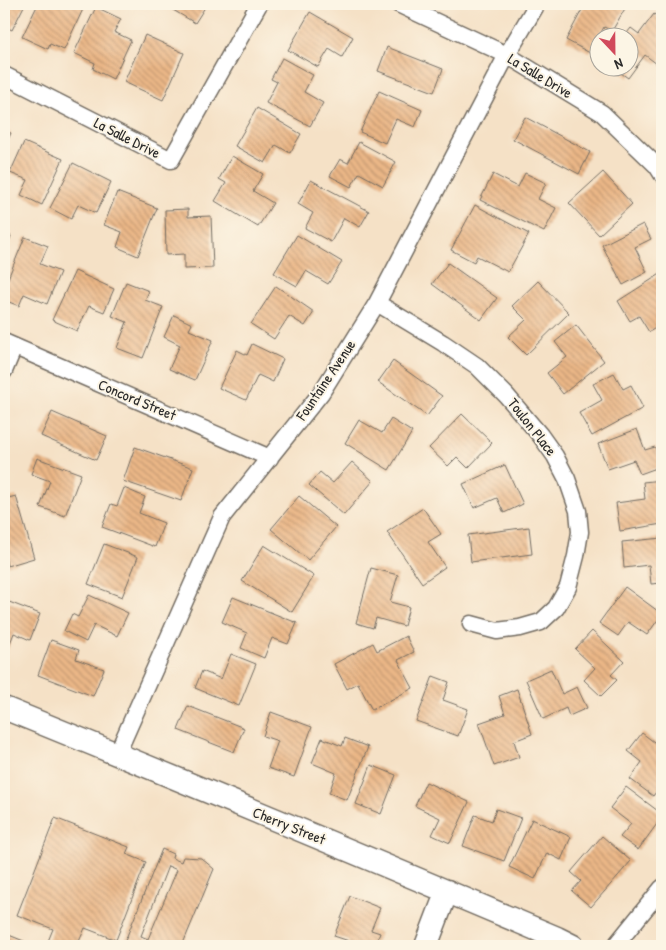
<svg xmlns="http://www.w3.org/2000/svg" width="666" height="950" font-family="'Patrick Hand',sans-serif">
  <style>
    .building { fill: url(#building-back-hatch); fill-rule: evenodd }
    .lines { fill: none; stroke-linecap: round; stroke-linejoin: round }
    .street-casing { stroke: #726b61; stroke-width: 19 }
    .secondary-casing { stroke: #726b61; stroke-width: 25 }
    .street { stroke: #fff; stroke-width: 16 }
    .secondary { stroke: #fff; stroke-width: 22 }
    .labels { text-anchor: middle; stroke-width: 4; stroke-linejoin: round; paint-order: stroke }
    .street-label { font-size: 15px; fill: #2b2b2b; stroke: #fcf5e5 }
  </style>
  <defs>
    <pattern id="building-back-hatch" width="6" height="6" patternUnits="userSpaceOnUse" patternTransform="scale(1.25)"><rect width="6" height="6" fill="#ebb787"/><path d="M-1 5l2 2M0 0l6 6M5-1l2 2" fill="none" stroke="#bf956f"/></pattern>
  </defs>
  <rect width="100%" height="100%" fill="#fcf5e5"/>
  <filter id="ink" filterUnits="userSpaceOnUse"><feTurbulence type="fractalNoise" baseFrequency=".02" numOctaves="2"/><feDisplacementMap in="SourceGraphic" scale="10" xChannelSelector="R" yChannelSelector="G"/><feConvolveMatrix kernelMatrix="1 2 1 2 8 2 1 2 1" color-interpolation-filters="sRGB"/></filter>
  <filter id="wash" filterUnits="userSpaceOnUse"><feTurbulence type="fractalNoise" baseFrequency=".0096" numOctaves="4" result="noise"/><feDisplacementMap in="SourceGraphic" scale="20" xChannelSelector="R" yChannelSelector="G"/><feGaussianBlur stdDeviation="1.12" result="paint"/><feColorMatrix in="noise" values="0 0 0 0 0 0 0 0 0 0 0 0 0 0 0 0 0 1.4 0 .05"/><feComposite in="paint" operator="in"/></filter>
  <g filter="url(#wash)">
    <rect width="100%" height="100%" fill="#f5e1c6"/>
    <g id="blocks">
      <path class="building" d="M4 4H25L12 30 4 26Z
        M38 4H76L84 7 64 50 50 44 48 49 22 37Z
        M163 4H207L195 23Z
        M585 4H624L627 5 612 31 604 27 590 53 566 40Z
        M96 7 121 19 114 32 131 40 113 79 93 69 95 63 74 53Z
        M310 12 353 37 342 57 329 49 318 67 288 50Z
        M654 14 662 20V33L659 37 662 40V58L657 64 645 55 628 78 614 68H628V38H623L631 28 639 34Z
        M145 35 184 53 163 100 124 82Z
        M387 47 443 69 434 92 378 71Z
        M282 58 313 75 304 92 323 103 310 126 266 103 277 82 271 79Z
        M379 91 422 110 415 127 396 119 385 143 360 132Z
        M257 108 301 134 290 153 276 145 265 163 235 146Z
        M525 117 590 152 579 174 513 139Z
        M4 130 11 133 4 148Z
        M24 142 63 159 42 205 21 195 28 180 10 173Z
        M359 142 396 162 383 186 359 173 351 187 330 176 340 159 348 163Z
        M232 156 263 174 253 191 273 203 258 227 215 201 226 183 219 179Z
        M73 163 111 182 96 213 78 205 71 219 50 208Z
        M603 172 632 204 599 235 569 203Z
        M525 173 546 183 538 199 556 208 544 232 480 200 493 174 518 187Z
        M311 180 369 211 360 227 344 218 331 242 305 228 313 213 298 204Z
        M117 192 157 208 138 256 117 247 122 232 104 225Z
        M475 205 529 234 508 272 477 256 474 262 451 250Z
        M188 209V217L211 216 213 268 184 269V254L166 255 165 210Z
        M643 224 651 239 635 247 647 272 623 285 602 245Z
        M4 234 11 236 4 255Z
        M297 235 342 262 328 284 306 271 297 286 274 273Z
        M25 237 48 246 40 264 60 272 47 304 24 294 19 306 4 300V288Z
        M448 263 497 298 481 320 432 284Z
        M75 271 114 289 104 312 89 306 77 331 52 320Z
        M662 273V305L660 306 662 310V324L649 332 639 316 630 321 618 301Z
        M538 281 569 313 526 355 508 337 526 320 512 306Z
        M126 282 149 291 145 300 163 307 143 358 117 348 127 322 112 316Z
        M276 286 314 312 305 326 289 316 274 339 251 324Z
        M174 315 192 324 189 330 213 340 195 380 169 369 180 345 164 337Z
        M576 325 604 361 563 394 547 373 567 357 555 342Z
        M252 344 283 359 273 382 258 375 246 400 219 388 237 350 247 355Z
        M393 361 442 396 427 416 378 382Z
        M614 373 623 389 631 385 643 408 592 436 579 413 602 400 593 384Z
        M52 412 107 436 96 460 41 436Z
        M462 414 492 443 468 468 457 457 448 466 429 448Z
        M391 419 412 432 389 470 345 443 359 420 382 433Z
        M637 429 645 450 655 447 662 466 640 474 634 460 608 469 598 444Z
        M135 447 193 468 181 501 123 481Z
        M37 458 81 474 65 516 40 507 50 481 31 474Z
        M352 462 373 481 344 515 309 485 320 472 333 483Z
        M505 465 523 504 504 513 497 498 474 508 463 484Z
        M662 480V500L659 501 662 524 620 531 616 503 645 499 643 482Z
        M124 488 145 497 139 513 164 523 155 547 102 527 111 504 117 506Z
        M16 496 34 558 7 566 6 560 4 561V499Z
        M299 496 336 527 308 560 271 529Z
        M423 508 441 534 428 542 445 567 422 583 387 532Z
        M529 527 532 554 471 562 468 535Z
        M662 538V583L651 584 649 565 624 568 622 542Z
        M104 544 138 557 122 597 88 584Z
        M264 545 314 576 292 612 242 581Z
        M371 568 398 575 390 602 409 607 404 626 376 618 373 628 356 623Z
        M625 587 662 614 647 635 628 622 618 636 599 623Z
        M89 595 128 613 117 636 94 625 86 642 64 631 72 614 78 617Z
        M233 597 297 623 288 644 272 638 264 658 241 648 247 633 222 622Z
        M4 600 40 614 30 640 14 633 4 659Z
        M592 631 624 661 611 675 617 680 601 696 584 680 595 668 575 649Z
        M406 636 414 652 398 660 413 688 372 710 358 683 347 689 334 664 373 643 377 651Z
        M51 640 79 650 76 659 104 669 93 696 38 675Z
        M231 654 256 664 239 706 195 688 202 671 221 679Z
        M551 669 562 694 577 687 587 708 569 716 566 708 543 719 526 680Z
        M433 676 449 682 443 700 468 709 458 736 416 721Z
        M517 689 532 734 514 741 519 757 494 766 479 723 505 714 499 696Z
        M188 706 244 728 234 752 178 730Z
        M271 712 312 727 294 777 268 768 278 741 263 736Z
        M642 733 662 748V784L653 796 630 779 642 762 628 751Z
        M322 738 342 746 345 738 368 747 347 800 329 793 336 773 312 763Z
        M371 765 396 775 381 814 356 804Z
        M426 782 469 802 450 843 432 835 440 818 415 806Z
        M626 787 662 814V817L638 850 620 837 631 824 610 808Z
        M496 809 521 818 504 861 463 846 475 815 492 821Z
        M55 818 129 847 126 854 146 862 116 940 85 928 77 946H46L53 929 17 915Z
        M532 819 571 837 561 860 547 853 535 879 509 867Z
        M602 836 631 861 591 907 572 891 581 881 571 872Z
        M162 849 173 854 172 858 181 862 183 857 201 858 214 869 182 946H142L138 944 137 946H123ZM168 866 177 870 148 939 141 936Z
        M350 896 380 908 371 930 380 933 375 946H347L349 941 334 936Z
        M4 933 31 944 30 946H4Z"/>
    </g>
  </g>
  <g filter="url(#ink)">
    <use href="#blocks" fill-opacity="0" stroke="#726b61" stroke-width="1"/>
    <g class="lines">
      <g class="street-casing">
        <path id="street" d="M398 4 507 55 602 113 657 166 662 174
          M4 75 171 160 259 4
          M377 303 443 343 477 366 506 395 540 435 555 456 567 479 578 511 580 532 576 556 568 587 556 608 541 622 520 628 497 631 471 624
          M4 342 270 458
          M4 371 14 347
          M117 754 222 517 321 393 377 303 507 55 537 4
          M615 946 662 888"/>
      </g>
      <g class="secondary-casing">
        <path id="secondary" d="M4 708C189 783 373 860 557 938L573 946
          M426 946 447 891"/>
      </g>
      <use href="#street" class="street"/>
      <use href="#secondary" class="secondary"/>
    </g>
  </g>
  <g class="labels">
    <g class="street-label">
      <text transform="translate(540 76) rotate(31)" y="5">La Salle Drive</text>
      <text transform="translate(127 138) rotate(27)" y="5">La Salle Drive</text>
      <text transform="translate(326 380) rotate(-56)" y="5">Fountaine Avenue</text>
      <text transform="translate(137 400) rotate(23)" y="5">Concord Street</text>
      <text transform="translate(532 427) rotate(52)" y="5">Toulon Place</text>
      <text transform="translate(289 826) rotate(22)" y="5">Cherry Street</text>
    </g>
  </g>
  <rect width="666" height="950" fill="none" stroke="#fcf5e5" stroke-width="20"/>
  <g transform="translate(614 52) rotate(158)"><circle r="24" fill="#fcf5e5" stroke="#a8a49b"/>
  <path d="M0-4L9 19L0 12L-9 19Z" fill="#d1495b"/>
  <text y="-8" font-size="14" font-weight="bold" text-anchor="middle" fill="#2b2b2b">N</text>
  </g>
</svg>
